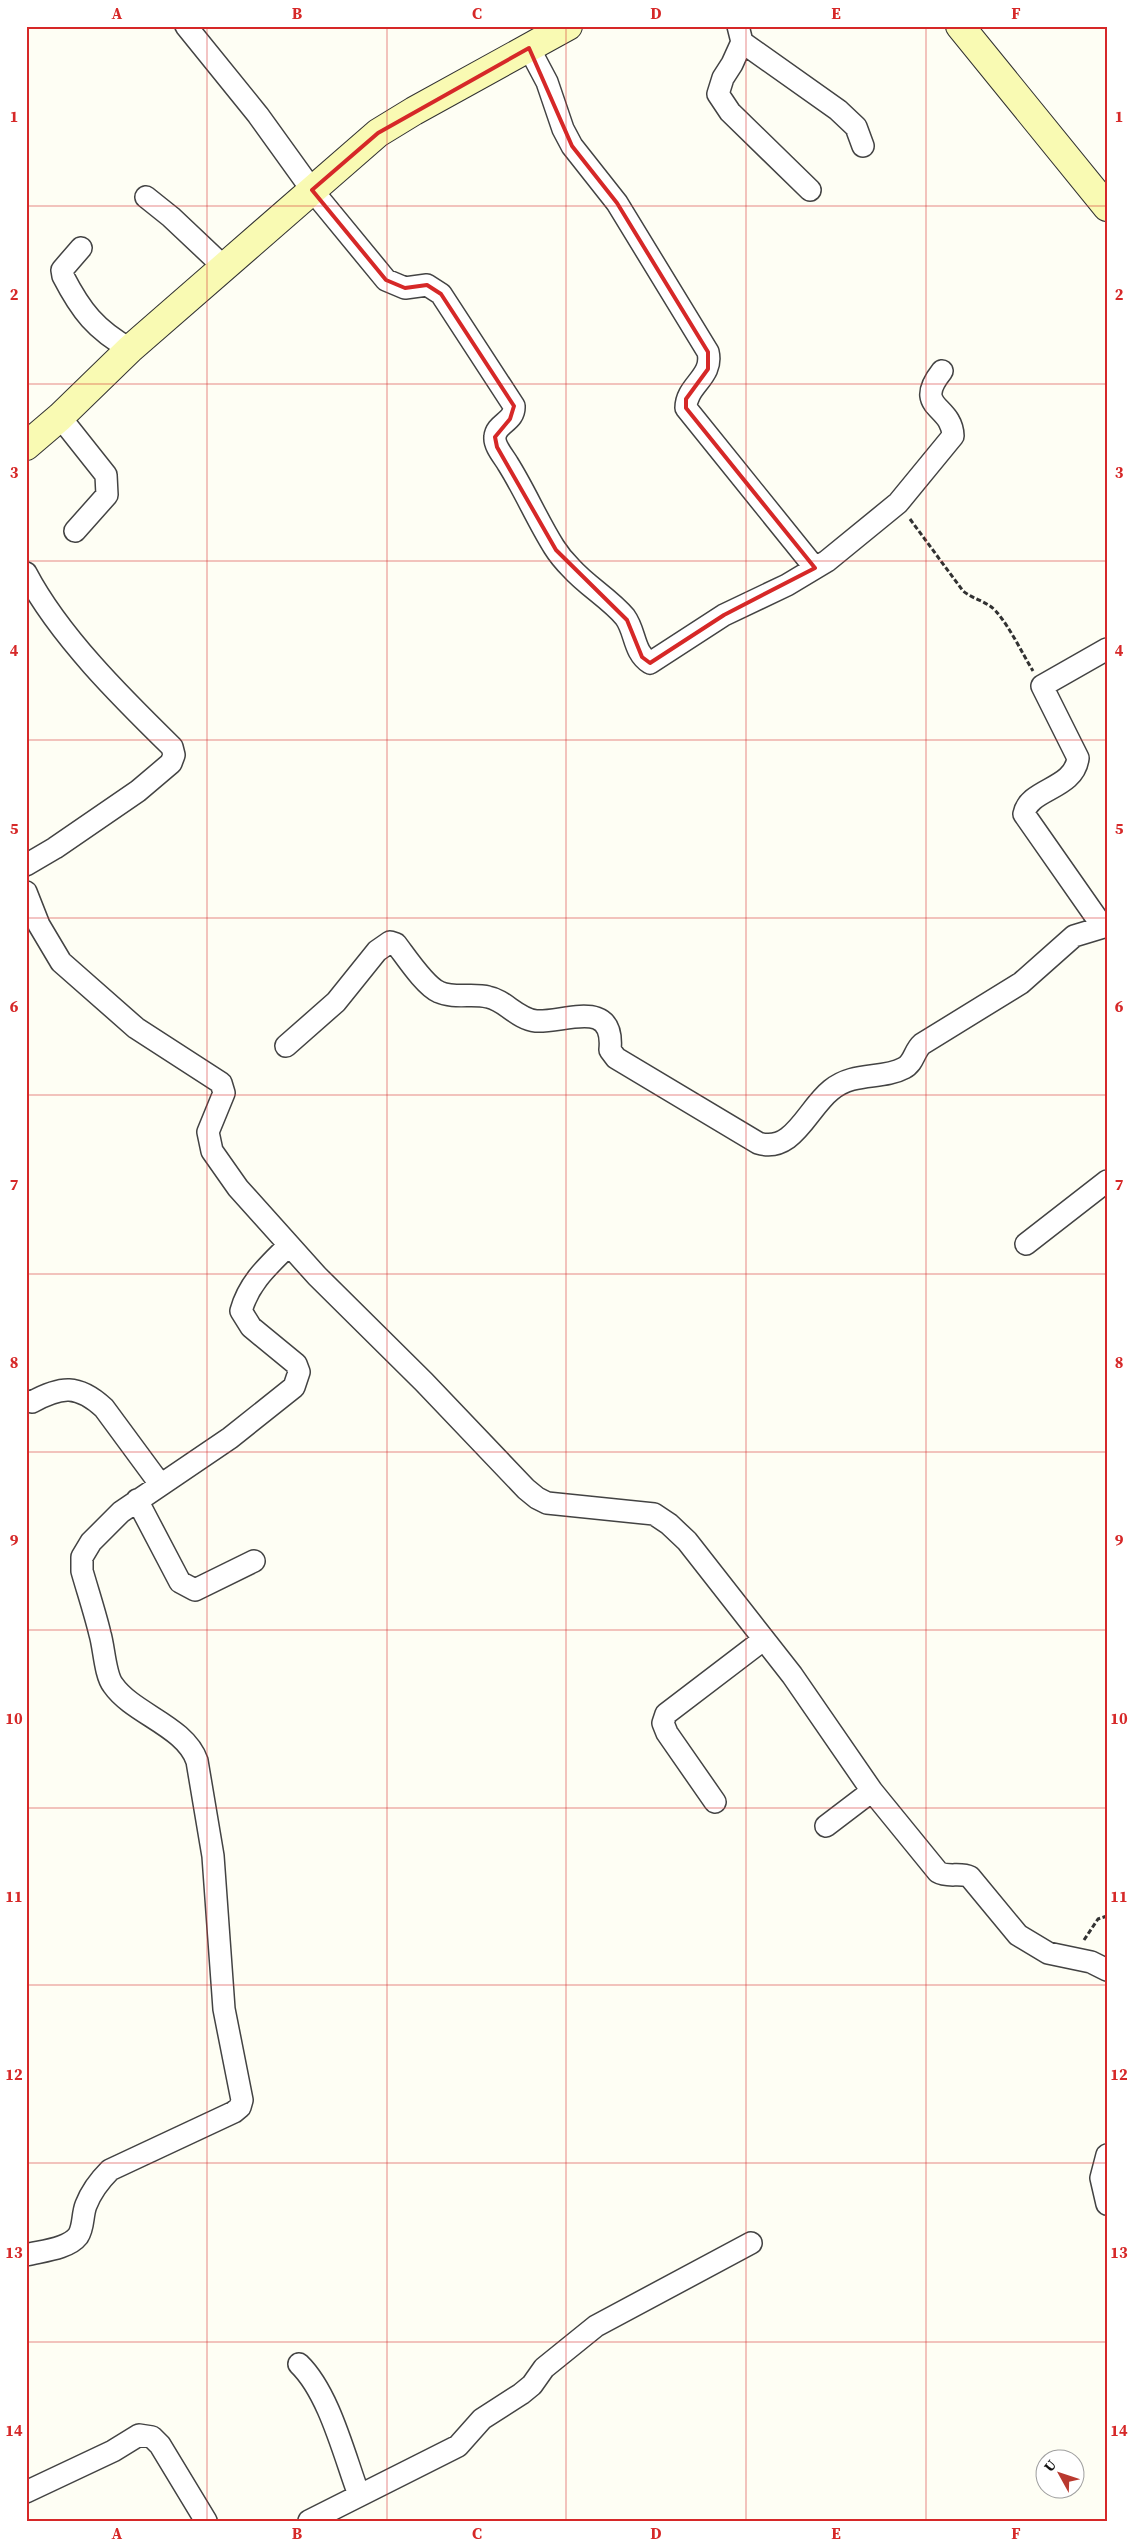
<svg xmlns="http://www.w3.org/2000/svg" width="1133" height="2547" font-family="'Source Serif 4',serif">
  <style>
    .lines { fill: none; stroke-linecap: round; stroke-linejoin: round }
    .minor-casing { stroke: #434343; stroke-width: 24 }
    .secondary-casing { stroke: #323232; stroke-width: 30 }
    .path { stroke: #323232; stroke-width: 3; stroke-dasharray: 5 2.5; stroke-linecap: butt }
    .minor { stroke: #fff; stroke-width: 21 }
    .secondary { stroke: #f9fab3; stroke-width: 28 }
    .marked { fill: none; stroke: #d62828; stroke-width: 4; stroke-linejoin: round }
    .grid { fill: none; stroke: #d62828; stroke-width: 1; stroke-opacity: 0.55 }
    .neatline { fill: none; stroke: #d62828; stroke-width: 2 }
    .grid-label { font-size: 16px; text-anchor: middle; font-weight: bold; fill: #d62828 }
  </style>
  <rect width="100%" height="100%" fill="#fefef4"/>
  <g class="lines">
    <g class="minor-casing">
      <path id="minor" d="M186 26 258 115 312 190 386 280 405 288 427 285 441 294 514 406C515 422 496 423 495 437 494 446 504 457 508 464 525 491 537 520 554 547 559 555 565 562 571 568 587 586 610 599 625 617 636 632 633 652 650 663L724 615 787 585 827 561 898 503 953 436C952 404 912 409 942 371
        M738 26 742 42 732 64 723 78 718 94 730 112 810 190
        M742 42 838 110 856 127 863 146
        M529 48 547 82 563 129 572 146 617 203 708 352C714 377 686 385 686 408L815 568
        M146 197 171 217 225 268
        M81 248 62 270 63 276C81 311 96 330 130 349
        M60 417 106 475 107 495 75 531
        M26 573C59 636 122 698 172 747L174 755 171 763 138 791 55 848 26 865
        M26 892 39 925 61 962 136 1028 221 1083 224 1093 208 1132 212 1151 238 1188 317 1276 424 1382 526 1489 537 1498 547 1503 654 1514 669 1524 687 1541 792 1675 872 1791 938 1872C948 1878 960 1872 970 1877L1018 1935 1048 1953 1091 1962 1107 1970
        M1103 927 1024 814C1029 788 1074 790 1078 758L1042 686 1107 649
        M286 1046 336 1002 377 951 390 942 396 944C406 957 425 986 439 992 454 999 473 993 488 997 505 1000 517 1019 536 1021 564 1023 615 997 610 1050L616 1058 758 1143C793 1154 807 1109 831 1090 854 1071 882 1080 904 1068 914 1063 914 1051 922 1044L1021 983 1074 936 1107 926
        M1026 1244 1107 1181
        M26 1401 32 1402C61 1386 78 1384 104 1408L160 1484
        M137 1500 180 1582 195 1590 254 1561
        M715 1802 667 1733 663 1723 666 1714 763 1640
        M826 1826 872 1791
        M1107 2155 1101 2178 1107 2204
        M26 2255C41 2251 68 2249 78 2236 84 2227 82 2215 86 2205 91 2192 100 2180 110 2170L234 2112 240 2107 242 2100 224 2009 213 1856 197 1761C185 1726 133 1714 113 1685 105 1675 104 1647 100 1634 95 1613 88 1592 82 1571V1557L91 1542 121 1512 230 1438 294 1387 299 1372 296 1364 251 1327 241 1311C249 1282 269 1265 289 1245
        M299 2364C329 2393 344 2455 359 2495
        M26 2492 113 2451 139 2435 152 2437 160 2445 206 2521
        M309 2521 458 2446 482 2419 521 2394 532 2385 544 2368 596 2326 751 2243"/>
    </g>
    <g class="secondary-casing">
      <path id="secondary" d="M960 26 1107 207
        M26 446 60 417 130 349 378 133 414 111 568 26"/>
    </g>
    <path class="path" d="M910 519 963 591C972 598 981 600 990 606 1004 615 1023 655 1033 671
      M1084 1940 1098 1919 1107 1916"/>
    <use href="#minor" class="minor"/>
    <use href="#secondary" class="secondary"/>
  </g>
  <path class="marked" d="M529 48 572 146 617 203 708 352V369L686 399V408L815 568 724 615 650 663 642 657 627 620 556 550 497 447 495 437 510 419 514 406 441 294 427 285 405 288 386 280 312 190 378 133Z"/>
  <path class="grid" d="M207 26V2521M387 26V2521M566 26V2521M746 26V2521M926 26V2521M26 206H1107M26 384H1107M26 561H1107M26 740H1107M26 918H1107M26 1095H1107M26 1274H1107M26 1452H1107M26 1630H1107M26 1808H1107M26 1985H1107M26 2163H1107M26 2342H1107"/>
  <rect width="1133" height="2547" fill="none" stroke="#ffffff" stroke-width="55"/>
  <g transform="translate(1060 2474) rotate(310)"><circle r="24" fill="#ffffff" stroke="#9f9f9f"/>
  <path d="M0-4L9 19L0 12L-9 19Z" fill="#b9392f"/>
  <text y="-8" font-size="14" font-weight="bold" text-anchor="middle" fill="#101010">U</text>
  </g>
  <rect x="28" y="28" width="1078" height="2492" class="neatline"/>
  <g class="grid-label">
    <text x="117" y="19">A</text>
    <text x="297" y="19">B</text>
    <text x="477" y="19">C</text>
    <text x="656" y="19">D</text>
    <text x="836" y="19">E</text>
    <text x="1016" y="19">F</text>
    <text x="14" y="122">1</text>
    <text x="1119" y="122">1</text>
    <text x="14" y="300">2</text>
    <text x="1119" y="300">2</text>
    <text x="14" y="478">3</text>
    <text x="1119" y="478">3</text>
    <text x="14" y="656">4</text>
    <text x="1119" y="656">4</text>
    <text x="14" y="834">5</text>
    <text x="1119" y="834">5</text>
    <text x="14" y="1012">6</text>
    <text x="1119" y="1012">6</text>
    <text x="14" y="1190">7</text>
    <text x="1119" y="1190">7</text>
    <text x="14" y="1368">8</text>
    <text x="1119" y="1368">8</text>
    <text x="14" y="1546">9</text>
    <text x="1119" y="1546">9</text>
    <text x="14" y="1724">10</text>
    <text x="1119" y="1724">10</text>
    <text x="14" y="1902">11</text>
    <text x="1119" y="1902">11</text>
    <text x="14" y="2080">12</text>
    <text x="1119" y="2080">12</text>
    <text x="14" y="2258">13</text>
    <text x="1119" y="2258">13</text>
    <text x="14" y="2436">14</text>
    <text x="1119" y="2436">14</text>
    <text x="117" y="2539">A</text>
    <text x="297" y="2539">B</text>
    <text x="477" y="2539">C</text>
    <text x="656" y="2539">D</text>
    <text x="836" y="2539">E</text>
    <text x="1016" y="2539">F</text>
  </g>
</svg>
